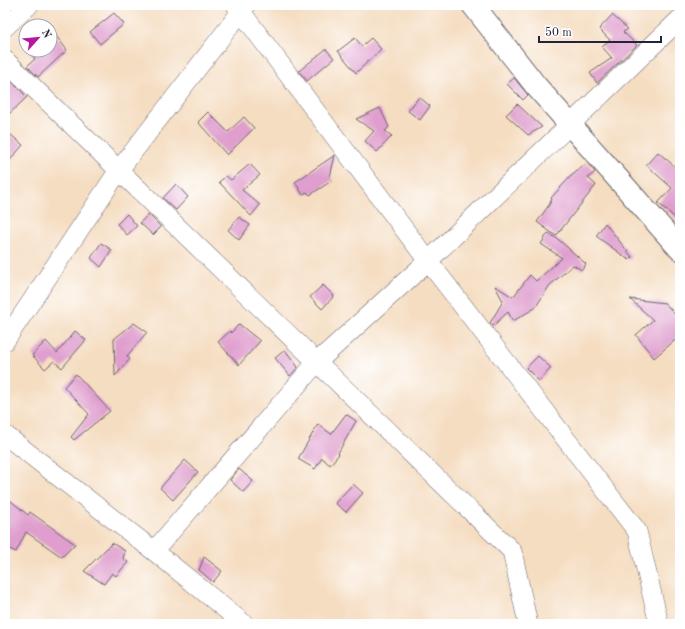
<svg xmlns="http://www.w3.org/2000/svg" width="685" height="629" font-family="'Old Standard TT',serif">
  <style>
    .building { fill: #df9ece }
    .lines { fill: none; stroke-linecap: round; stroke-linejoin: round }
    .street-casing { stroke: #6c636a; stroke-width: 20 }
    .secondary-casing { stroke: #6c636a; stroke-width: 24 }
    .street { stroke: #fff; stroke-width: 19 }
    .secondary { stroke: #fff; stroke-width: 22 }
  </style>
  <rect width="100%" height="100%" fill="#fff"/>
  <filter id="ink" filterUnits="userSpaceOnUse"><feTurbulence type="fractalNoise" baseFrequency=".025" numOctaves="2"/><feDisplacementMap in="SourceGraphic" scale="8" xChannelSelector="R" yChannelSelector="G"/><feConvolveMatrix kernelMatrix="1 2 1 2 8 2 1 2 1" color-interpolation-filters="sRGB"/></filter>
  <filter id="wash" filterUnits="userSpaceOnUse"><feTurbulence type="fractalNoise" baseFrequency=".012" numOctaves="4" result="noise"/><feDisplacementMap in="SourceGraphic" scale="16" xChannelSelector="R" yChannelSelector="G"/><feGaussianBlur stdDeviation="0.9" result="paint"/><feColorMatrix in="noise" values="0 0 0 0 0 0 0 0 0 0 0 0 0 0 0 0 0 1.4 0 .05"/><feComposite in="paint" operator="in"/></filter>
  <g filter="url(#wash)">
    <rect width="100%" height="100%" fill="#f5ddc1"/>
    <g id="blocks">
      <path class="building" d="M114 13 124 24 100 44 90 32Z
        M612 15 628 29 623 32 637 45 597 83 590 73 612 58 602 47 610 40 599 29Z
        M50 28 67 50 38 77 27 66 35 59 28 50H50Z
        M355 38 362 46 371 38 381 49 356 73 338 51Z
        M326 49 334 58 307 81 299 71Z
        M5 75 27 97 5 118Z
        M514 78 528 95 523 100 507 84Z
        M419 97 430 106 420 120 408 111Z
        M517 104 542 127 528 135 506 115Z
        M380 108 389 127 385 131 392 136 377 152 365 141 374 131 356 119Z
        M208 112 228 132 244 117 254 128 227 155 198 122Z
        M5 130 23 145 5 166Z
        M658 152 680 171V222L658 203 672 188 646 165Z
        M335 155 330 177 333 180 310 195 307 192 303 195 295 182Z
        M587 163 595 172 588 178 596 185 556 236 537 222 549 205 552 199 551 198 570 177Z
        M250 164 260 175 242 190 260 205 251 216 219 182 226 176 231 180Z
        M176 184 188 197 176 210 163 198Z
        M127 214 137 226 127 235 117 224Z
        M148 214 161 227 153 235 140 223Z
        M239 217 250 225 239 240 228 230Z
        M605 223 632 257 629 260 596 236Z
        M548 233 559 240 586 264 582 270 573 265 550 285 535 308 513 321 508 312 493 326 490 323 503 301 495 286 513 297 530 275 536 281 562 258 541 244Z
        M101 243 112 250 101 267 91 258Z
        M323 285 334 296 322 309 310 297Z
        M630 299 665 303 680 320V336L654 358 636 335 653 320Z
        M134 323 147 332 127 356 130 359 115 376 114 339Z
        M239 324 260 341 239 365 218 342 230 331 231 333Z
        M75 331 86 340 62 368 54 361 45 369 32 355 46 341 57 353Z
        M285 350 298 367 290 376 275 358Z
        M538 356 551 368 539 381 526 368Z
        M76 374 110 411 74 440 71 437 89 414 64 387Z
        M346 414 356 421 338 453 339 454 330 465 322 458 315 469 298 459 318 424 331 434Z
        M185 460 198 472 173 500 160 488Z
        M239 469 253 481 243 492 230 480Z
        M353 484 363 493 346 512 335 503Z
        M5 496 28 515 30 512 75 544 62 557 26 532 16 552 5 547Z
        M112 543 125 551 123 559 128 562 116 576 112 573 104 584 84 571Z
        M204 557 222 571 213 582 199 570Z"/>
    </g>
  </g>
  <g filter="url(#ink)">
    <use href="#blocks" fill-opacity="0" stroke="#6c636a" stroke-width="1"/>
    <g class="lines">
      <g class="street-casing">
        <path id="street" d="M236 5 428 261 637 531 659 624
          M5 27 29 5
          M5 60 512 551 528 624
          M5 341 119 170 246 5
          M5 435 154 551 244 624
          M154 551 317 362 428 261 680 19"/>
      </g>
      <g class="secondary-casing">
        <path id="secondary" d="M473 5 536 86 680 249"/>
      </g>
      <use href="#street" class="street"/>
      <use href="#secondary" class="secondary"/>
    </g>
  </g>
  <rect width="685" height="629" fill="none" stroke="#fff" stroke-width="20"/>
  <g transform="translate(38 38) rotate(63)"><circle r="19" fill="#ffffff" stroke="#a7a7b1"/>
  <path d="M0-3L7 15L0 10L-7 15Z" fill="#b5179e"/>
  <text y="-6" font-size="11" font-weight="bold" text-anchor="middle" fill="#22223b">N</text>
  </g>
  <path d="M539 36v6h122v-6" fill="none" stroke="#22223b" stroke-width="2"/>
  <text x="545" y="36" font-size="12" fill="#22223b" stroke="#ffffff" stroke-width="3" paint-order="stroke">50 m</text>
</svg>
